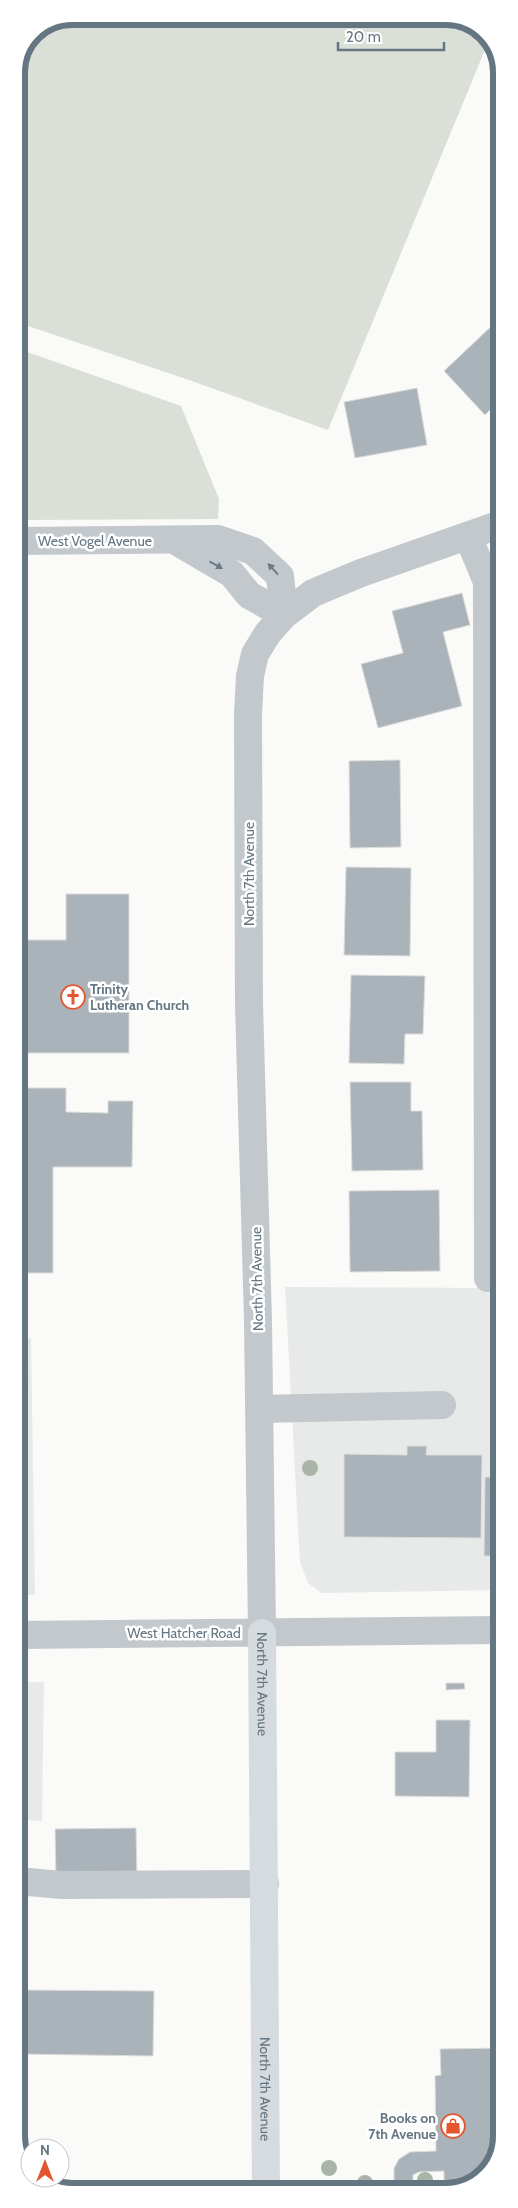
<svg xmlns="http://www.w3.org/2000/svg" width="518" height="2208" font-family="Cabin,sans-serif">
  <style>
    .built { fill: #e8e9e9 }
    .green { fill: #dadfd7 }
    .building { fill: #aab3b9; stroke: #dcdcda }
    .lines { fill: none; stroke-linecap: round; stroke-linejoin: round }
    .minor { stroke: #c3c8cc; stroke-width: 28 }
    .major { stroke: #d6dbdf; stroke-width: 28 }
    .tree { fill: #aab4a7 }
    .oneway { fill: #6a7a87 }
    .labels { text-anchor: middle; stroke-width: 5; stroke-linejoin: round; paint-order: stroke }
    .street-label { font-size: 14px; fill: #657683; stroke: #fff }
    .poi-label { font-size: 14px; font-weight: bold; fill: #657683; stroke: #fff; text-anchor: start }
    .rim { fill: none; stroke: #657683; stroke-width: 6 }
  </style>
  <rect width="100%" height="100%" fill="#fafaf8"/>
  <path class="built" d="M285 1287 501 1288V1590L322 1593 308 1583 300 1562Z
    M17 1338H31L35 1595H17Z
    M17 1682H44L42 1821 17 1820Z"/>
  <path class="green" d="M72 16 453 17 485 32 489 40 328 430 189 380 16 322V72L33 32Z
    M16 348 181 406 219 499 218 519 16 520Z"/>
  <path class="building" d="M498 320 501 323V399L485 415 444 371Z
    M417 388 427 445 355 458 344 402Z
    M462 593 470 625 443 632 462 706 378 728 361 664 403 653 392 611Z
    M400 760 401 847 350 848 349 761Z
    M346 867 411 868 410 956 344 955Z
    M66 894H129V1053H17V940H66Z
    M351 975 425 976 423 1034H405L404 1064 349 1063Z
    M350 1082H411V1111H422L423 1170 352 1171Z
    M17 1088H66V1112L108 1113V1101H133L132 1167H53V1273H17Z
    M439 1190 440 1271 350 1272 349 1191Z
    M407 1446H427L426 1455H482L481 1538 344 1537V1454L407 1455Z
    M485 1477H501V1556H484Z
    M446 1683H464L465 1689 446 1690Z
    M436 1720H470L469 1797 395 1796V1752H436Z
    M136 1828 137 1877 56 1878 55 1829Z
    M17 1990 154 1991 153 2056 17 2054Z
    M502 2048V2136L488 2173 457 2191H444V2171L419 2172 413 2175V2191H329L394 2190V2168L399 2159 410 2152 436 2151 435 2076 441 2075 440 2049Z"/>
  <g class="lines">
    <path class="minor" d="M468 536 487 582 488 1278
      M174 540 232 574 249 595 284 615
      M16 541 218 539 253 551 280 576 284 615
      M259 1409 442 1405
      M262 1633 258 1321 249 1004 248 714 250 676 255 654 268 633 284 615 313 593 361 573 501 524
      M17 1635 501 1630
      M17 1881 62 1885 265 1884"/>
    <path class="major" id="s1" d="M262 1633 266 2191"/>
  </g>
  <g class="tree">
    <circle cx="310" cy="1468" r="8"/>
    <circle cx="329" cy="2168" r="8"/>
    <circle cx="425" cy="2180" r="8"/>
    <circle cx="365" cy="2183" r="8"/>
  </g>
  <defs><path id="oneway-solid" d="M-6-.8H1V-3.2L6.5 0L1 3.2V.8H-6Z" transform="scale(1.25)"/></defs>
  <g class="oneway">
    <use href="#oneway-solid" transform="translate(216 565) rotate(29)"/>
    <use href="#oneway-solid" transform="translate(273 569) rotate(-132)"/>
  </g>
  <defs>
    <g id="church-ring" transform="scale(1.25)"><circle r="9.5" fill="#fff" stroke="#e4572e" stroke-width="1.5"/><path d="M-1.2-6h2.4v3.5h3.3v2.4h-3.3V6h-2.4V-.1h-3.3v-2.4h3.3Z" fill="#e4572e"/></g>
    <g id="shop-ring" transform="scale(1.25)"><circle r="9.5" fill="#fff" stroke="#e4572e" stroke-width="1.5"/><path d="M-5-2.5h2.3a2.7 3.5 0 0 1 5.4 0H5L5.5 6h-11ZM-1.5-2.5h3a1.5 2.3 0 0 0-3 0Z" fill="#e4572e"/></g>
  </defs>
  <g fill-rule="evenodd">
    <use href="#church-ring" x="73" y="997"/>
    <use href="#shop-ring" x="453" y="2126"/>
  </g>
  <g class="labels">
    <g class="street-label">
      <text x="95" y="546">West Vogel Avenue</text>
      <text transform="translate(249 874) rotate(-90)" y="5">North 7th Avenue</text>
      <text transform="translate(257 1279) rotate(-91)" y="5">North 7th Avenue</text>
      <text x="184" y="1638">West Hatcher Road</text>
      <text dy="5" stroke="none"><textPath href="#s1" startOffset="51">North 7th Avenue</textPath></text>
      <text dy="5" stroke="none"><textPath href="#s1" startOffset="456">North 7th Avenue</textPath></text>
    </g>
    <g class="poi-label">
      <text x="90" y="994">Trinity<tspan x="90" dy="16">Lutheran Church</tspan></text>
      <text x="436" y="2123" text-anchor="end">Books on<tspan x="436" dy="16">7th Avenue</tspan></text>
    </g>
  </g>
  <path d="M0 0H518V2208H0ZM72 25H446A47 47 0 0 1 493 72V2136A47 47 0 0 1 446 2183H72A47 47 0 0 1 25 2136V72A47 47 0 0 1 72 25Z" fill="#fff" fill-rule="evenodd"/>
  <path class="rim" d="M72 25H446A47 47 0 0 1 493 72V2136A47 47 0 0 1 446 2183H72A47 47 0 0 1 25 2136V72A47 47 0 0 1 72 25Z"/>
  <g transform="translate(45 2163)"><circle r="24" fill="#ffffff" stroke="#c1c8cd"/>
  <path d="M0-4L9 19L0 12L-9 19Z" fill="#e4572e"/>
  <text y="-8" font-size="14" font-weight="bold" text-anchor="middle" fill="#657683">N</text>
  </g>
  <path d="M338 42v8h106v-8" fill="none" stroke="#657683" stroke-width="2.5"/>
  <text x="346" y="42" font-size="15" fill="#657683" stroke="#ffffff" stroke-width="4" paint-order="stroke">20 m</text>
</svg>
